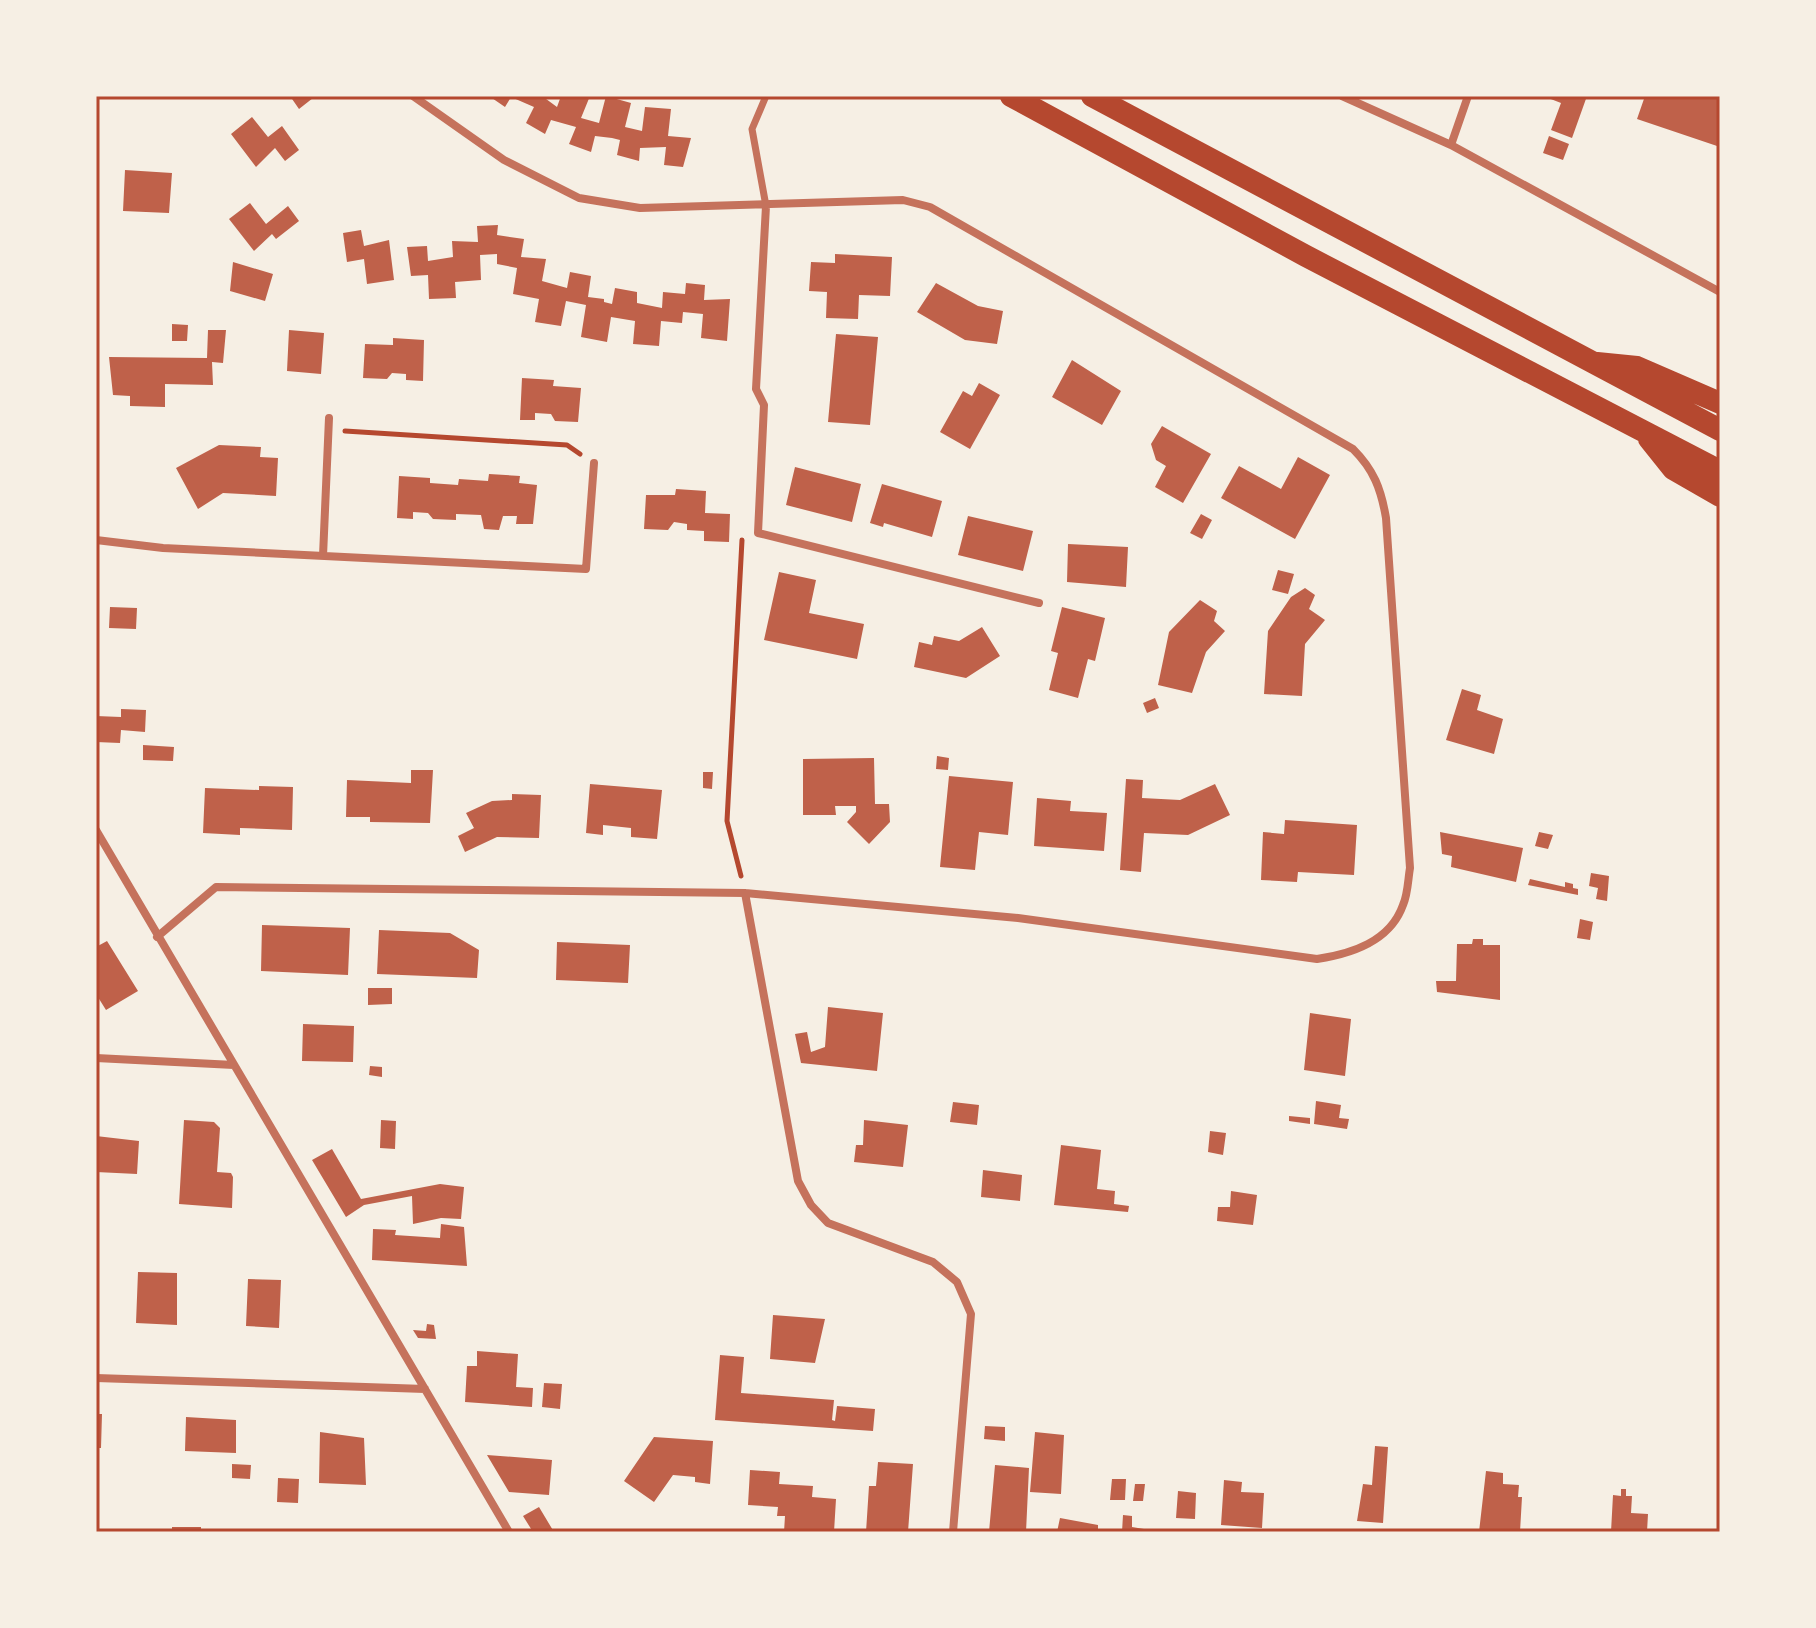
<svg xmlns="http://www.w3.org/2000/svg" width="1816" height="1628" font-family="Karla,sans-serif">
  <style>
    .building { fill: #bf614a }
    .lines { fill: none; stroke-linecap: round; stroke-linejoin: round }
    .path { stroke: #b5482f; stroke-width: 5 }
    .pedestrian { stroke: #c5725c; stroke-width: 7 }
    .minor { stroke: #c5725c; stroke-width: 8 }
    .trunk { stroke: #b5482f; stroke-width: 22 }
    .neatline { fill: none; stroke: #b5482f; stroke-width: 3 }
  </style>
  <rect width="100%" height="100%" fill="#f6efe4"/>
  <path class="building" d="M290 96H312L313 98 299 109Z
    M489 96H542L557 107 561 96H590L581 118 599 123 606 96 631 103 625 127 642 131 645 107 671 109 668 136 691 138 683 167 664 165 666 147 640 148 639 161 617 155 620 140 612 138 595 136 591 152 569 144 576 127 551 120 545 134 526 123 534 107 511 97 505 107Z
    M1543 96H1587L1572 138 1551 130 1561 103Z
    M1645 96H1720V147L1637 119Z
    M252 117 268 137 282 126 299 150 285 161 275 148 256 167 231 134Z
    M1549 136 1569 144 1563 160 1543 153Z
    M125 170 172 173 169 213 123 211Z
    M250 203 266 224 288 206 299 221 276 239 272 234 254 251 229 219Z
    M498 225 497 235 524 239 521 257 546 259 542 281 567 288 570 272 591 276 588 297 604 299V302L612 304 615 288 637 292V303L662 308 663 292 685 294 686 283 705 285 704 300 730 299 727 341 701 338 703 314 683 312 682 323 661 321 659 346 633 344 635 321 611 317 607 342 581 337 586 305 566 301 561 326 535 322 539 299 513 294 517 268 497 264V254L480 255 481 280 455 282 456 298 429 299 428 275 411 276 407 247 427 246 428 261 453 257 452 241 478 242 477 226Z
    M361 230 364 246 389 240 394 280 367 284 364 259 347 262 343 233Z
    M835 254 892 257 890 296 859 295 858 319 826 318 827 292 809 291 811 262 835 263Z
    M233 262 273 274 265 301 230 291Z
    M936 283 978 306 1003 311 997 344 965 340 917 312Z
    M172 324 188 325 187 341H172Z
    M208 330H226L223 363 212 362 213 385 165 384V407L130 406V396L113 395 109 357 207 358Z
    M289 330 324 333 321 374 287 371Z
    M836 334 878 337 870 425 828 422Z
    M393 338 424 340 423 381 406 380V374L392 373 387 379 363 378 365 344 393 345Z
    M1072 360 1121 391 1102 425 1052 397Z
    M522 378 554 380 553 386 581 388 578 422 555 421 551 414 535 413V420H520Z
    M979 383 1000 395 970 449 940 432 963 391 972 396Z
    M1162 426 1211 454 1183 503 1155 487 1166 466 1156 460 1151 444Z
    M219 445 261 447 260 457 278 458 276 496 223 493 198 509 176 468Z
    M1298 457 1330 475 1295 539 1221 498 1239 466 1281 489Z
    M795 467 861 484 852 522 786 505Z
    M489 474 520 476 519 483 537 485 533 524H516L517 516H503L499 530 484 529 481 515 456 514V520L433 519 428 513 413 512V519L397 518 399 476 430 478V483L458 485 459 479 488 481Z
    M882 484 942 501 932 537 884 523 883 527 870 523Z
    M676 489 706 491 705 513 730 514 729 542 704 541V531L687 530V524L674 522 668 530 644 529 646 495H675Z
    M1201 514 1212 520 1202 539 1190 533Z
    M968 516 1033 531 1023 571 958 555Z
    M1068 544 1128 547 1126 587 1067 582Z
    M1278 570 1294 574 1288 594 1272 590Z
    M779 572 816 580 809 613 864 624 857 659 764 640Z
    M1305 588 1315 595 1309 609 1325 620 1305 644 1302 696 1264 694 1268 631 1291 597Z
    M1200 600 1217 611 1214 621 1225 631 1206 652 1192 693 1158 685 1169 632Z
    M110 607 137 608 136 629 109 628Z
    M1062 607 1105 618 1095 661 1088 659 1078 698 1049 690 1058 653 1051 651Z
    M982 627 1000 656 966 678 914 667 919 642 932 645 934 636 959 641Z
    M1462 689 1481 695 1477 710 1503 719 1494 754 1446 740Z
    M1155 698 1159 708 1147 713 1143 703Z
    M121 709 146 710 145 732 121 730 120 743 96 742V716L121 717Z
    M143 745 174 747 173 761 143 760Z
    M937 756 949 758 948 770 936 769Z
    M874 758 875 804H889L890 822 869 844 847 822 856 812V806H835L836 815H803V759Z
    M411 770H433L430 823 370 822V817H346L347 780 411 783Z
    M703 772H713L712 789 703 788Z
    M949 776 1013 782 1008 835 979 832 975 870 940 867Z
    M1126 779 1143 780 1142 798 1180 800 1215 784 1230 815 1188 835 1144 833 1141 872 1120 870Z
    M590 784 662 790 657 839 631 837V828L603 825V835L586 833Z
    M259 786 293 787 292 830 240 828V835L203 833 205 788 259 790Z
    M512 794 541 795 539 838 497 837 465 852 458 836 474 828 466 813 492 801 512 800Z
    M1037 798 1071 801 1070 811 1107 813 1104 851 1034 846Z
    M1285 820 1357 825 1354 875 1298 872 1297 882 1261 880 1263 832 1284 834Z
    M1440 832 1523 848 1516 882 1451 867 1452 856 1442 854Z
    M1539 832 1553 835 1548 849 1535 846Z
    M1591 873 1609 876 1607 901 1596 899 1598 888 1589 886Z
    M1530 879 1565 887V882L1573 884V888L1578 889V895L1528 885Z
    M1580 919 1593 922 1590 940 1577 938Z
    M262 925 350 928 348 975 261 971Z
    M379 930 450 933 479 950 477 978 377 974Z
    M1473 939H1483V945H1500V1000L1437 992 1436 981H1456L1457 944H1472Z
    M107 941 138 991 106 1010 96 994V947Z
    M557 942 630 945 628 983 556 980Z
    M368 988H392V1004L368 1005Z
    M828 1007 883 1013 877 1071 801 1063 795 1034 807 1032 811 1052 825 1047Z
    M1310 1013 1351 1019 1345 1076 1304 1070Z
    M303 1024 354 1026 353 1062 302 1061Z
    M370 1066 382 1067V1077L369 1075Z
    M1316 1101 1341 1105 1339 1118 1349 1119 1347 1129 1314 1124Z
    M953 1102 979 1105 977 1125 950 1122Z
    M1289 1116 1310 1118V1124L1289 1121Z
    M184 1120 214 1122 220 1128 217 1172 231 1173 233 1177 232 1208 179 1204Z
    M381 1120 396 1121 395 1149 380 1148Z
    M864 1120 908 1125 903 1167 854 1162 856 1145H863Z
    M1210 1131 1226 1133 1223 1155 1208 1152Z
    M96 1136 139 1141 137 1174 96 1172Z
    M1061 1145 1101 1150 1097 1189 1115 1191 1114 1204 1129 1206 1128 1212 1054 1205Z
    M332 1149 361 1199 440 1184 464 1187 461 1219 441 1218 413 1224 412 1196 364 1205 346 1217 312 1160Z
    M983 1170 1022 1175 1020 1201 981 1197Z
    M1231 1191 1257 1195 1253 1225 1217 1221 1218 1207H1230Z
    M441 1224 464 1227 467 1266 372 1260 373 1229 396 1230 395 1235 440 1238Z
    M138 1272 177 1273V1325L136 1323Z
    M248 1279 281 1280 279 1328 246 1326Z
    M773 1315 825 1319 815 1363 770 1359Z
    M427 1324 434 1325 436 1339 418 1338 413 1330 426 1331Z
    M477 1351 518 1354 516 1387 533 1388 532 1407 465 1402 467 1366H477Z
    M720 1355 744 1357 741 1393 834 1400 832 1420 835 1421 837 1406 875 1409 873 1431 715 1420Z
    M544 1383 562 1384 560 1409 542 1407Z
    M96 1414H102L101 1448H96Z
    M186 1417 236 1420V1453L185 1451Z
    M985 1426 1005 1427V1441L984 1439Z
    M320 1432 364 1438 366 1485 319 1483Z
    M1035 1432 1064 1435 1061 1494 1030 1492Z
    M654 1437 713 1441 710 1484 695 1482V1477L673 1475 654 1502 624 1481Z
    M1375 1446 1388 1447 1383 1523 1357 1521 1363 1484 1372 1485Z
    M487 1455 552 1460 549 1495 509 1492Z
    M878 1462 913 1464 908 1532H866L869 1486H876Z
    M232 1464 251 1465 250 1479 232 1478Z
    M995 1465 1029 1468 1026 1532H989Z
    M750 1470 780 1472 779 1484 813 1486 812 1497 836 1499 834 1532H784L785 1516H777L778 1507 748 1505Z
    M1486 1471 1503 1473V1484L1519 1485 1518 1497H1522L1520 1532H1479Z
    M278 1478 299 1479 298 1503 277 1502Z
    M1112 1479H1126L1125 1500H1110Z
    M1224 1480 1242 1482 1241 1492 1264 1493 1262 1528 1221 1525Z
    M1135 1484H1145L1143 1501H1133Z
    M1621 1489H1626V1496H1632L1631 1513 1648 1514 1647 1532H1611L1613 1495 1621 1496Z
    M1178 1491 1196 1493 1195 1519 1176 1518Z
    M539 1507 554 1532H533L523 1516Z
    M1123 1515 1132 1516V1527L1162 1532H1122Z
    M1060 1518 1098 1525V1532H1057Z
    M172 1527H201V1532H172Z"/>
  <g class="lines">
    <path class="path" d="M345 431 567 445 580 454
      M741 876 727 821 742 540"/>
    <path class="pedestrian" d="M766 96 752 129 766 206"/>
    <path class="minor" d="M1342 96 1451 145 1720 292
      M1451 145 1468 96
      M766 206 756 389 764 405 758 533 1039 603
      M96 540 163 548 586 569 594 463
      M323 556 329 418
      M96 830 509 1532
      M745 893 798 1181 811 1205 828 1223 933 1262 957 1282 971 1314 953 1532
      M157 937 216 887 745 893 1018 918 1317 959C1351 954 1390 942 1403 905 1408 894 1408 879 1410 868L1386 518C1381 489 1374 470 1353 449L930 207 903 200 640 208 579 198 504 160 413 96
      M96 1058 234 1065
      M96 1378 425 1389"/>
    <path class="trunk" d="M1011 96 1306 256 1720 471
      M1092 96 1720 430
      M1597 363 1637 367 1720 403
      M1649 439 1673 469 1720 496"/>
  </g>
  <rect width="1816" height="1628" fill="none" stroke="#f6efe4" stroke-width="196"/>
  <rect x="98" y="98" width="1620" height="1432" class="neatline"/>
</svg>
